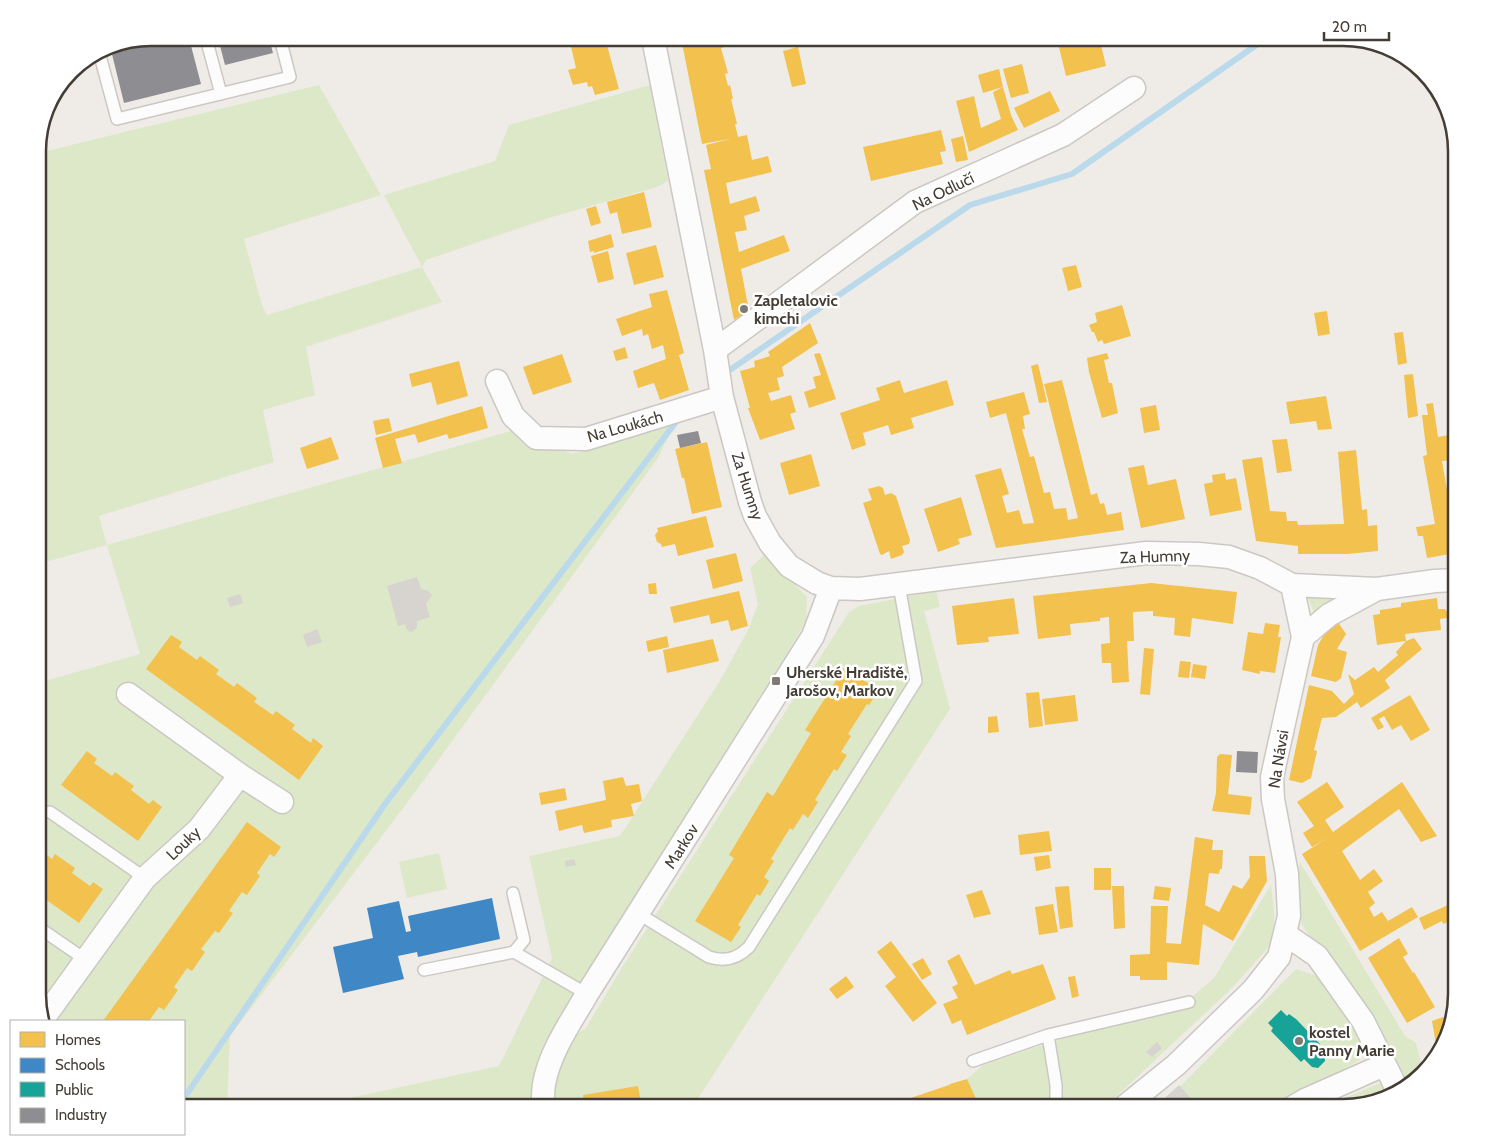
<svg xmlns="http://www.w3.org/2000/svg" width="1494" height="1145" font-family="Cabin,sans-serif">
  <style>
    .green { fill: #dde8c9 }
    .homes { fill: #f2c14e }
    .schools { fill: #3f88c5 }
    .public { fill: #17a398 }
    .industry { fill: #8d8d92 }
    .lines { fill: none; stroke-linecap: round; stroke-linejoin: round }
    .stream { stroke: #bad9eb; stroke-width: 6 }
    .building { fill: #d7d3cf }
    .service-casing { stroke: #cbc8c4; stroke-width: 14 }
    .minor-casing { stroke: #cbc8c4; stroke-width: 25 }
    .service { stroke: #fdfcfc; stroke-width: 11 }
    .minor { stroke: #fdfcfc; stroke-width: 22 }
    .poi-dot { fill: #807a74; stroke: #fff; stroke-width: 2 }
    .labels { text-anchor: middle; stroke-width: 5; stroke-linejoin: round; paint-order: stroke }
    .street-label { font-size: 16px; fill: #443d35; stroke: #fff }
    .poi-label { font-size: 16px; font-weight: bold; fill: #443d35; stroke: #fff; text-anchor: start }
    .rim { fill: none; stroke: #443d35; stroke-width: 2.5 }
  </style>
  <rect width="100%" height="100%" fill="#efece8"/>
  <path class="green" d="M319 85 381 195 244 239 262 305 267 315 422 267 384 195 495 161 509 125 650 85 668 181 657 187 552 217 426 260 422 267 442 302 306 347 315 395 263 410 274 462 99 516 107 545 514 430 572 454 674 424 658 458 410 799 230 1036 227 1107H184V1021H43L38 1001V683L140 654 107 545 38 564V153Z
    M765 554 807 597 806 622 643 886 533 1107H307L499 1066 552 958 529 856 620 836 721 679 749 628 758 604 750 568Z
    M936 591 940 607 924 611 950 709 699 1097 701 1107H552L553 1090 558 1069 576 1034 586 1028 621 969 849 612 859 606Z
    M1324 593H1331L1334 601 1329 607 1314 613 1308 598Z
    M439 853 447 889 407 898 399 862Z
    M1300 862 1405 1036 1416 1043 1423 1071 1393 1096 1342 1107H1324L1399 1075 1301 923 1296 882Z
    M1271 885 1274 911V936L1267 949 1232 988 1105 1107H980L967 1079 983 1065 1070 1036 1179 1008 1214 978Z
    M1296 969 1317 976 1363 1041 1360 1060 1278 1107H1160Z"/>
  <path class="homes" d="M569 38H605L619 89 595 95 592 86 588 87 587 82 573 85 568 70 576 68Z
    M681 38H721L723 48H721L728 73 725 74 728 86 730 85 733 99H731L737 124H735L738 137 747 135 752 160 768 156 772 172 726 183 730 204 756 196 760 211 744 216 747 230 735 232 739 252 784 235 790 251 741 269 749 311 734 320 704 170 711 169 706 145 730 139 702 144Z
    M765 38H782L766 42Z
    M1062 38H1083L1084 40 1090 41 1095 47 1101 45 1106 66 1066 76 1057 39Z
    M798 47 806 84 792 87 783 51Z
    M1022 64 1029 93 1011 98 1003 69Z
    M999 69 1003 87 983 93 978 75Z
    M1003 87 1011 115 1018 130 969 152 956 101 974 96 981 128 1001 119 993 92Z
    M1050 91 1060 111 1024 128 1014 108Z
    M941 130 946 151 940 152 943 164 871 181 863 147Z
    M963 136 968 160 956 162 951 139Z
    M644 192 652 227 622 234 617 212 610 214 607 202Z
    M596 206 601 223 591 226 586 209Z
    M611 234 614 247 594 253V251L590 252 588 241Z
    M656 245 664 277 634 285 626 253Z
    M608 251 614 279 598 283 591 256Z
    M1076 265 1082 287 1068 291 1062 268Z
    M667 290 684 353 679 355 689 390 660 400 654 383 638 388 633 371 666 359 663 345 652 349 648 334 643 336 642 329 622 336 616 319 652 307 649 294Z
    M1122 305 1131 336 1104 344 1102 340 1098 342 1094 332H1092L1089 325 1097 322 1095 313Z
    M1327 311 1330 334 1318 336 1314 313Z
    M810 323 818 343 782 367 784 376 777 378 780 390 768 393 771 401 791 395 796 412 790 414 795 429 760 440 748 408H750L740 371 755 367 754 361 770 356 768 352Z
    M1403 332 1407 363 1398 365 1394 333Z
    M625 347 628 358 616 361 613 351Z
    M820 353 836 399 809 408 804 392 816 388 813 377 821 375 814 354Z
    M1107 353 1109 359 1104 360 1109 383H1112L1118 413 1102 418 1089 372 1087 358Z
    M562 354 572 382 533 395 523 367Z
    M459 361 468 396 437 405 431 382 412 387 409 374Z
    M1038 364 1047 402 1039 403 1031 366Z
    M1413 374 1418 416 1408 418 1404 375Z
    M900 380 904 393 947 380 954 405 911 418 914 428 891 435 888 425 863 433 866 445 852 450 840 413 880 400 876 388Z
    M1062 380 1091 495 1097 493 1100 504 1104 503 1107 515 1121 512 1124 530 996 548 975 475 1001 468 1009 494 1002 496 1007 513 1019 510 1023 524 1034 523 1006 413 990 418 986 402 1024 392 1030 414 1023 416 1025 429H1022L1030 457 1034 456 1044 493 1050 492 1054 509 1066 508 1068 520 1078 518 1044 384Z
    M1326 396 1332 429 1318 430 1316 421 1290 424 1286 402Z
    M1433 403 1438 437 1449 435 1451 444 1456 443V460L1442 461 1448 496 1456 495V553L1427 558 1423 536H1418L1416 527 1435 524 1423 456 1427 455 1422 415H1428L1426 404Z
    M1156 405 1160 430 1144 433 1140 408Z
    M482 406 488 428 449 439 447 434 418 443 415 434 395 439 402 463 383 468 375 438Z
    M389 418 392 431 376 435 373 421Z
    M331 437 339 459 307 469 300 448Z
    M1287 439 1292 471 1277 473 1272 440Z
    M707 442 722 507 692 514 684 478H682L675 449Z
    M1356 450 1362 510 1367 509 1368 526 1377 525 1378 551 1347 554H1298V546L1256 541 1242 460 1262 457 1270 511 1286 512 1287 521H1297L1298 525 1344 524 1338 452Z
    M811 454 820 486 789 495 780 463Z
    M1144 465 1148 485 1176 479 1185 519 1141 528 1128 468Z
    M1225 473 1226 480 1236 478 1242 510 1210 516 1204 484 1213 482 1212 475Z
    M879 486 883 488 885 495 891 493 896 496 910 540 909 544 902 546 904 552 902 555 891 559 889 551 882 555 880 554 863 503 872 500 868 489Z
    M961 497 972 535 958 539 960 544 938 552 924 509Z
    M706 516 714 547 678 556 675 544 662 547 661 544 657 542 655 535 658 531 657 528Z
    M736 553 743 581 713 589 706 560Z
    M656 583 657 594H649L648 584Z
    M1151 583 1237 592 1233 624 1192 618 1190 637 1174 635 1175 618 1153 616V611L1133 612 1134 641H1127L1129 682 1112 683 1111 663H1102L1101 644 1110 643 1109 617 1100 618V621L1070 624 1071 635 1038 639 1033 596Z
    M739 591 748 626 731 631 728 620 711 624 709 615 674 623 670 607Z
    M1014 598 1019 634 988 637 989 642 957 645 952 606Z
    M1437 598 1438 609H1445L1448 613 1447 618 1440 619 1441 630 1405 634 1406 641 1377 645 1373 615 1380 614V610L1401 607V603Z
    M1338 622 1346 634 1337 649 1347 652 1341 678 1336 682 1311 676 1318 645 1327 630Z
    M1265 623 1280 625 1278 637H1281L1275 673 1260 671V674L1242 670 1248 632 1263 634Z
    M1456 624V638L1452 640 1448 627Z
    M171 635 182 642 179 647 197 660 200 656 219 670 216 674 234 687 237 683 257 698 254 702 273 715 276 711 295 725 292 729 311 743 313 738 323 746 299 780 146 669Z
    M667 636 669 647 648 652 646 641Z
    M1414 638 1422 649 1385 680 1390 688 1361 708 1357 702 1336 717 1322 718 1314 750 1317 751 1311 778 1302 783 1289 780 1309 685 1332 691 1344 704 1354 694 1348 674 1355 680 1374 667 1378 672 1398 655 1396 652 1406 641Z
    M713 639 719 661 667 673 663 650Z
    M1144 648 1154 649 1150 695 1140 694Z
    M1180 661 1191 662 1189 678 1178 677Z
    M1193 664 1207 666 1205 679 1191 677Z
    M844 668 879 690 869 705 867 704 848 734 851 736 841 752 847 755 837 771 834 769 815 800 818 802 808 818 803 814 793 830 790 828 771 859 774 861 764 877 769 881 760 896 757 894 738 925 741 927 731 942 695 921 734 858 729 855 767 792 773 796 811 733 805 730Z
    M1039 692 1043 726 1029 728 1026 693Z
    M1075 695 1078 721 1045 725 1042 699Z
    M1410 695 1430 730 1411 741 1401 725 1392 730 1384 716 1379 719 1384 727 1378 730 1371 718Z
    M997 716 999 732 988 733V717Z
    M87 751 97 759 94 763 112 776 115 772 134 786 131 790 149 804 153 800 162 807 138 841 61 785Z
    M1220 754 1232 755 1228 794 1252 797 1250 815 1212 811 1216 793 1217 757Z
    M623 777 626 786 639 784 642 801 631 804 634 816 611 820 612 827 584 833 582 825 559 831 555 811 606 800 603 781Z
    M1327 782 1344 807 1325 820 1333 832 1402 782 1437 836 1421 842 1399 809 1342 851 1360 880 1374 869 1383 881 1368 892 1375 903 1369 908 1374 917 1382 912 1388 921 1412 907 1418 917 1360 951 1302 854 1329 837 1312 847 1303 833 1314 826 1297 802Z
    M565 788 567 800 541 805 539 793Z
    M247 822 281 847 274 857 270 854 257 873 260 876 247 895 242 892 229 911 233 913 219 933 215 931 201 949 205 952 192 971 187 968 174 987 178 990 164 1010 159 1007 149 1021H103Z
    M1049 831 1052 851 1020 855 1018 835Z
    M1195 837 1213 840 1212 850H1223L1222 869H1220L1219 874 1209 873 1205 905 1219 912 1233 885 1242 889 1250 877 1249 856H1265L1267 881 1233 941 1203 924 1199 965 1167 962V980H1140V976H1130V955L1150 954 1151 906H1168L1166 943 1181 944Z
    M38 848 52 859 55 854 75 868 72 873 90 886 93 882 103 889 79 923 38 894Z
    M1049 855 1051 868 1036 871 1034 857Z
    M1094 868H1111V890H1094Z
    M1069 886 1073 927 1060 929 1055 887Z
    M1112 886H1124L1125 928 1114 929Z
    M1155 886 1171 888 1169 901 1153 899Z
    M982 890 991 914 974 918 966 895Z
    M1053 904 1058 932 1039 935 1035 907Z
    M1448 905 1453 916 1447 919 1448 922 1443 924 1442 921 1424 930 1419 918Z
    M1399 938 1408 954 1403 957 1413 973 1414 972 1435 1007 1407 1023 1368 958Z
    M891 941 937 1003 913 1022 885 986 896 977 877 952Z
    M959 954 975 985 1010 970 1012 974 1043 964 1056 999 967 1035 961 1020 952 1024 943 1004 958 998 952 987 958 984 947 961Z
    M923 958 932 974 922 980 912 964Z
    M846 976 854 987 837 999 829 989Z
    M1075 976 1079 996 1072 998 1068 977Z
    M1456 990V994L1453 1004 1449 992Z
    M1449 1015 1445 1027 1437 1050 1432 1021Z
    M967 1079 980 1107H884L949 1085 950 1084Z
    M638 1086 642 1107H585L583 1095Z"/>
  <path class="schools" d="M492 898 500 939 418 957 417 952 398 956 404 979 343 993 333 947 373 938 367 908 399 901 406 932 411 931 408 916Z"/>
  <path class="public" d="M1281 1010 1287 1016 1289 1014 1296 1019 1320 1044 1318 1046 1325 1054V1061L1318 1068 1312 1067 1304 1059 1301 1062 1271 1031 1273 1028 1268 1023Z"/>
  <path class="industry" d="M152 38H189L201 84 124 103 110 46Z
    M218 38H269L273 53 225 65Z
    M698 431 701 443 680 448 677 435Z
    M1237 751 1258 752 1257 773 1236 772Z"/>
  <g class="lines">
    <path class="stream" d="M724 374 970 205 1072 174 1262 41 1264 38
      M184 1098 385 804 679 418"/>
  </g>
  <path class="building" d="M417 577 421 589 429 591 432 595 426 604 430 617 417 621V628L411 632 407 630 405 624 398 626 387 586Z
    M240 594 243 603 230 607 227 598Z
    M317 629 322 642 307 647 303 635Z
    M574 859 576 865 566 867 565 861Z
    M1157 1042 1162 1048 1152 1057 1146 1052Z
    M1179 1085 1199 1107H1155Z"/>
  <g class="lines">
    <g class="service-casing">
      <path id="service" d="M206 38 221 94
        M99 52 117 119 290 77 280 38
        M50 812 145 878
        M513 893 524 940 514 952
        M639 914 709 957C725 962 737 959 749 947L916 681 899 585
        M38 927 86 960
        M424 970 514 952 587 994
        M1048 1035 1189 1002
        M973 1061 1048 1035 1056 1085V1107"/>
    </g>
    <g class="minor-casing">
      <path id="minor" d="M653 38 715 350 722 397 750 502 755 516 770 543 789 566 817 583 831 588 860 589 1146 553 1199 554 1229 557 1260 568 1292 585 1377 589
        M715 350 915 202 1063 135 1134 88
        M497 381 513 416 536 438 586 439 722 397
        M1303 637 1329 615 1377 589 1435 581 1456 580
        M240 775 282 802
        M1285 934 1317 956 1363 1021 1398 1091
        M43 1019 145 878 199 829 240 775 128 694
        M542 1107C543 1100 543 1091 544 1084 550 1051 571 1022 587 994L813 636 831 588
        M1124 1107 1176 1065 1253 990 1279 957 1289 916 1287 874 1273 799 1272 777 1303 637 1292 585
        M1293 1107 1305 1100 1384 1065"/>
    </g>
    <use href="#service" class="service"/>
    <use href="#minor" class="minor"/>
  </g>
  <g class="poi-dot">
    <circle cx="744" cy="309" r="5"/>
    <rect x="771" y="676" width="10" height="10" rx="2.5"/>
    <circle cx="1299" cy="1041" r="5"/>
  </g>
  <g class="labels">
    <g class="street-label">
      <text transform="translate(943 191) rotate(-26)" y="6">Na Odlučí</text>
      <text transform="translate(625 426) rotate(-16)" y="6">Na Loukách</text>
      <text transform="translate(748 486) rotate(72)" y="6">Za Humny</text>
      <text transform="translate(1155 556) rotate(-2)" y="6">Za Humny</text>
      <text transform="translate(1278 759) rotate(-81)" y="6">Na Návsi</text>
      <text transform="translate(183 843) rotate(-44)" y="6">Louky</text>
      <text transform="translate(681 846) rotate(-58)" y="6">Markov</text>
    </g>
    <g class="poi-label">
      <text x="754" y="306">Zapletalovic<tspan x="754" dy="18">kimchi</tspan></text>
      <text x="786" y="678">Uherské Hradiště,<tspan x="786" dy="18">Jarošov, Markov</tspan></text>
      <text x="1309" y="1038">kostel<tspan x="1309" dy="18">Panny Marie</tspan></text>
    </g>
  </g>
  <path d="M0 0H1494V1145H0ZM151 46H1343A105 105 0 0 1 1448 151V994A105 105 0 0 1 1343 1099H151A105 105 0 0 1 46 994V151A105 105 0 0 1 151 46Z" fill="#fff" fill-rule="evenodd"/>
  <path class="rim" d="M151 46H1343A105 105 0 0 1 1448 151V994A105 105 0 0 1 1343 1099H151A105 105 0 0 1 46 994V151A105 105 0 0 1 151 46Z"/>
  <rect x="10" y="1020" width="175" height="115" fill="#ffffff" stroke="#b4b1ae"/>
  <rect x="20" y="1032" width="25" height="15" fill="#f2c14e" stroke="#b4b1ae"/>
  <text x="55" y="1045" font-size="15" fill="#443d35">Homes</text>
  <rect x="20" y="1058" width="25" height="15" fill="#3f88c5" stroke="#b4b1ae"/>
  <text x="55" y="1070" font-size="15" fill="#443d35">Schools</text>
  <rect x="20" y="1082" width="25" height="15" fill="#17a398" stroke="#b4b1ae"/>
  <text x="55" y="1095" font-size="15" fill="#443d35">Public</text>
  <rect x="20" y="1108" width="25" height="15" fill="#8d8d92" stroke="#b4b1ae"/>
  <text x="55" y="1120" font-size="15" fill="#443d35">Industry</text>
  <path d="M1324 32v8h65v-8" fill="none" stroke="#443d35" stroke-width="2.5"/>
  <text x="1332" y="32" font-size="15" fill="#443d35" stroke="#ffffff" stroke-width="4" paint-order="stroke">20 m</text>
</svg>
